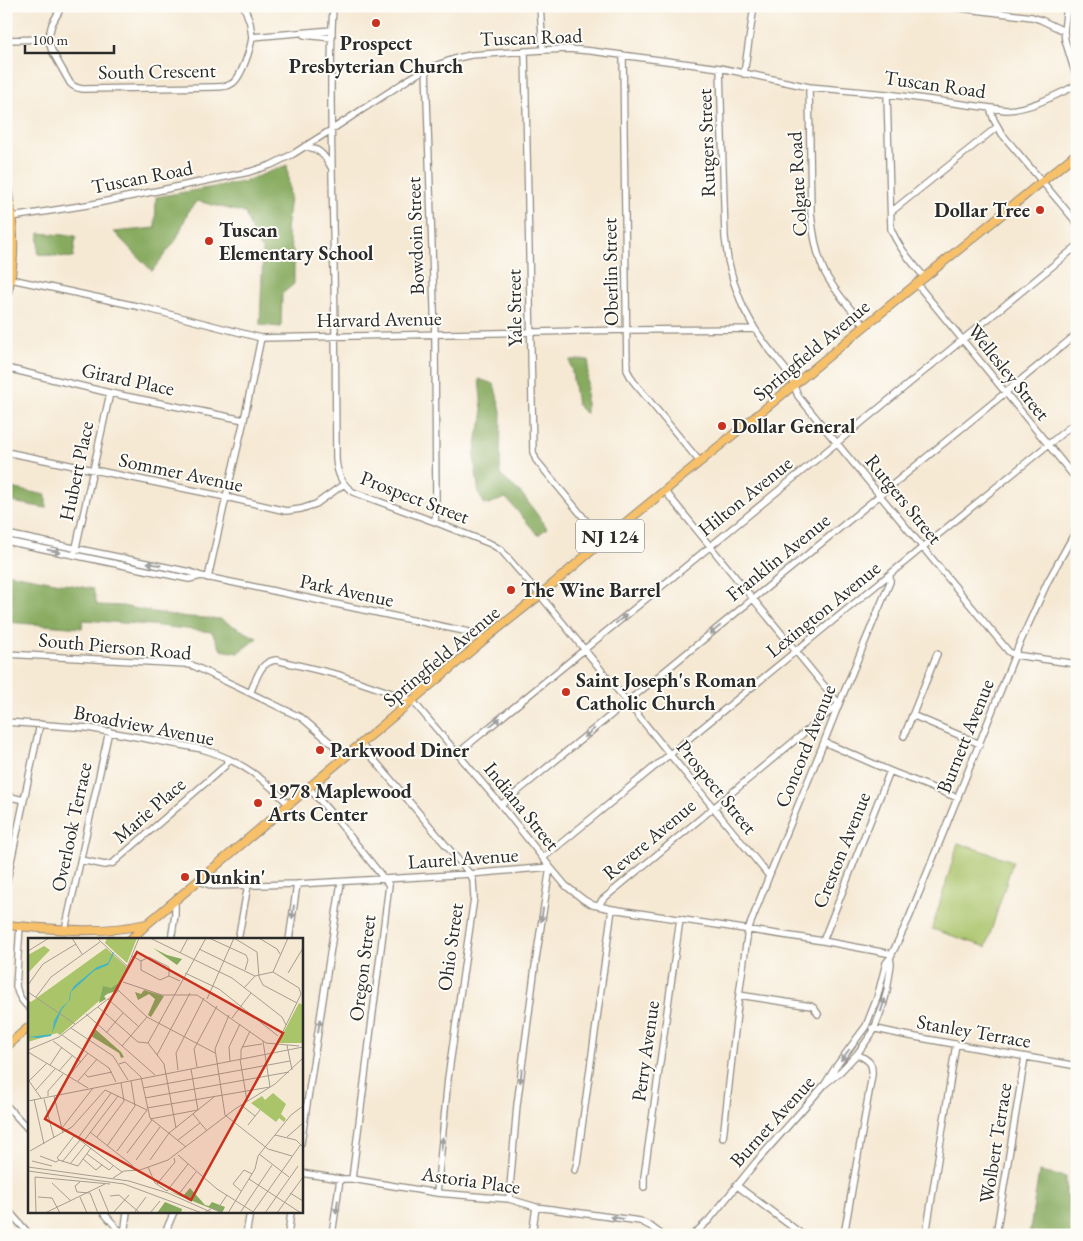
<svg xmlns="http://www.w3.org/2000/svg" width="1083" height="1241" font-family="'EB Garamond',serif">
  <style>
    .green { fill: #aac46a; stroke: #6a784a }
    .forest { fill: #87aa5e; stroke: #596a44 }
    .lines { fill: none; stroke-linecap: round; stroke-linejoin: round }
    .minor-casing { stroke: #908a80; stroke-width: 8 }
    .major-casing { stroke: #908a80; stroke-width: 10 }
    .minor { stroke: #fff; stroke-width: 5.5 }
    .major { stroke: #f7c06b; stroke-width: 8 }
    .oneway { fill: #a0a0a0 }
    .poi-dot { fill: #c8321e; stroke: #fdfcf7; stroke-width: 2 }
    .labels { text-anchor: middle; stroke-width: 4; stroke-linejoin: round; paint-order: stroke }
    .shield { fill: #fdfcf7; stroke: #6a6a68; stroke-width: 1 }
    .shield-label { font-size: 19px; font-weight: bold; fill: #2b2b2b }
    .street-label { font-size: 20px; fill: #2b2b2b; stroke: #fdfcf7 }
    .poi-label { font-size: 20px; font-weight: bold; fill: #2b2b2b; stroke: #fdfcf7; text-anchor: start }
    .inset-road { fill: none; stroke: #a59d90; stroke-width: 1 }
    .view { fill: #c8321e; fill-opacity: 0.15; stroke: #c8321e; stroke-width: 2.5 }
    .inset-edge { fill: none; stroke: #2b2b2b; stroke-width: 2.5 }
  </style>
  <rect width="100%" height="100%" fill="#fdfcf7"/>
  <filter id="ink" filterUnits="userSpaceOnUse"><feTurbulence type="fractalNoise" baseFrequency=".02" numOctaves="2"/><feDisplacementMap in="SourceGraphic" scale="10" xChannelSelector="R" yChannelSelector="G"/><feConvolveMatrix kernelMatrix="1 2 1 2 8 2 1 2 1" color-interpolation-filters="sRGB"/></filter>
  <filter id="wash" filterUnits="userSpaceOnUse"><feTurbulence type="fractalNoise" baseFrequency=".0096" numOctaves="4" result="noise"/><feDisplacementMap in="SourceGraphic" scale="20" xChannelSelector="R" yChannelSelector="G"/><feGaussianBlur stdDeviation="1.12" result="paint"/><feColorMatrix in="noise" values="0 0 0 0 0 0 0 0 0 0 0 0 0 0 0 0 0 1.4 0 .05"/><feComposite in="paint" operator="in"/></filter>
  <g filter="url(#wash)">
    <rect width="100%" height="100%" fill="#f6e9d4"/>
    <path class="green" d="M958 843 1013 861 986 947 932 929Z"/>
    <path class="forest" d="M287 165 290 197 286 230 294 254V284L282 294 281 327 260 325 263 251 256 242 245 213 197 201 189 210 176 240 152 271 114 232 155 228 156 197 243 182Z
      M39 233 76 236 73 258 38 254Z
      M570 360H589L586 399V414L577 405Z
      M479 379 494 384 501 411 500 475 522 494 547 528 538 535 506 498 485 505 479 494 474 458 478 432 483 419Z
      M6 487 46 495V508L6 501Z
      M6 573 93 589 97 605 122 606 175 616 220 619 257 638 238 653 221 650 212 632 151 625 83 620 82 628 6 622Z
      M1039 1172 1066 1177V1196H1077V1235H1029Z"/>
  </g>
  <g filter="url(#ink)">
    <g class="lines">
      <g class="minor-casing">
        <path id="minor" d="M244 6 250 23 252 37
          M333 6C329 80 332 153 333 227 335 304 336 381 336 459 337 473 341 484 353 492L435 522 491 544 501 550 540 595 769 876
          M540 6 543 50
          M943 6 1032 17 1041 20 1064 31
          M1067 6 1064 31 1065 40 1077 79
          M304 35 332 38
          M48 39 52 51 70 83C74 88 78 88 83 89L215 87C220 87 227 87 231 84 241 80 251 47 252 37L332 30
          M6 40 48 39 52 24 62 6
          M525 51 533 452 536 460 603 541
          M623 55 627 370 633 381 700 462
          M720 68 725 237 728 260 734 283 743 307 755 329 766 345 790 375 798 396 1009 652 1015 655 1077 664
          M426 69 435 337 436 511 435 522
          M744 74 754 6
          M809 87 811 213C813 233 816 254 825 273 835 292 851 309 865 326
          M887 94 891 229C898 247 912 262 925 278
          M990 108 994 120 1002 134 1077 223
          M305 146C319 149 324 154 331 167
          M891 212 997 127
          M12 217 93 204 249 172 271 165 293 154 331 130 409 79 426 69 457 58 471 55 543 50 568 49 591 51 720 68 809 87 887 94 1006 110C1031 109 1054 96 1077 85
          M11 279 141 307 261 338 627 330 755 329
          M917 284 1077 480
          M6 368 110 393 244 420
          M6 452 226 497 286 511 301 509 316 504 344 484
          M6 534 190 572 201 576 250 586 469 632 485 639
          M6 541 189 579 201 576
          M75 552 110 393
          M208 578 226 497 244 420 261 338
          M6 654 186 664 194 666 302 718 346 756
          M250 693C257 679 259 662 276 660L339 675 412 700 501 805 550 867 566 886 584 900 593 905 612 909 823 941 892 954
          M912 715 980 744
          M6 722 88 728 202 749C237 759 265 778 289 805
          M904 736 937 654
          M824 742 890 771 958 798
          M361 744 470 874 473 880 474 898 448 1078 437 1193
          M458 753 1077 246
          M309 788 337 820 389 885 352 1179
          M6 796 24 800
          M501 805 1077 334
          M543 858 1077 421
          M81 860 105 865 113 863 225 766 229 759
          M199 881 213 886 297 884 470 874 550 867
          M6 885 40 724
          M599 906 602 900 839 704 665 491
          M20 926 16 986C18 996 22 1001 29 1008
          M65 930 109 731
          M171 940 175 915V901
          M238 940 248 885
          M289 940 297 884
          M823 941 890 771
          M739 995 811 1006 814 1008 818 1014
          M872 1028 904 1035 1077 1066
          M825 1084 835 1068 866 1026 877 998 886 963 890 958 909 918 1018 647 1048 581 1077 529
          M6 1105 29 1130
          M723 1138 739 995 748 930 769 876 824 742 839 704 890 582V575
          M301 1143 341 882
          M575 1170 577 1163 612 909
          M301 1173 340 1179H352L437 1193 509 1199 536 1207 640 1221 650 1226 662 1235
          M736 1185 803 1235
          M644 1187V1177L680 919
          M509 1199 517 1105 536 959 550 867
          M6 1208 30 1235
          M103 1212 123 1235
          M166 1231 183 1235
          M124 1235 127 1212
          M164 1235 174 1212
          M246 1235 250 1212
          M288 1235 291 1212
          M332 1235 340 1179
          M532 1235 536 1207
          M693 1235 709 1220 756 1162 825 1084 840 1072 857 1054 873 1032 883 1006 887 991 891 964 890 958
          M844 1235 872 1075C873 1062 868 1060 857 1054
          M926 1235 956 1044
          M996 1235 1025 1057"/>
      </g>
      <g class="major-casing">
        <path id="major" d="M6 181C13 220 18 258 6 297
          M6 925C53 929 100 935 146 924
          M130 940 147 924 485 639 540 595 603 541 794 385 865 326 1077 153
          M6 1047 29 1027"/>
      </g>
      <use href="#minor" class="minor"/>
      <use href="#major" class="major"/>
    </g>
    <defs><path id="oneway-solid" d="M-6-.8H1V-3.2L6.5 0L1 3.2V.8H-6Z" transform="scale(1.25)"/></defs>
    <g class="oneway">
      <use href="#oneway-solid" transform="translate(54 551) rotate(12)"/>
      <use href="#oneway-solid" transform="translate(154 564) rotate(-169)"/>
      <use href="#oneway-solid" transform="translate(621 619) rotate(-39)"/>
      <use href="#oneway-solid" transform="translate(715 630) rotate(141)"/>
      <use href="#oneway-solid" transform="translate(495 722) rotate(-39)"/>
      <use href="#oneway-solid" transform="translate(589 733) rotate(141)"/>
      <use href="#oneway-solid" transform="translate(293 912) rotate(98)"/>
      <use href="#oneway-solid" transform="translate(542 915) rotate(99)"/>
      <use href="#oneway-solid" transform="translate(883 1005) rotate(-73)"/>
      <use href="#oneway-solid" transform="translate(319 1026) rotate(-81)"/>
      <use href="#oneway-solid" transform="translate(845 1055) rotate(127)"/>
      <use href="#oneway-solid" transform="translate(521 1076) rotate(97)"/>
      <use href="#oneway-solid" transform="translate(442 1144) rotate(-84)"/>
      <use href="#oneway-solid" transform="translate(337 1207) rotate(97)"/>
      <use href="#oneway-solid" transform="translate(617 1218) rotate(-172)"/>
    </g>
  </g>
  <g class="poi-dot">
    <circle cx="376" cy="23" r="5"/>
    <circle cx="1040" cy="210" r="5"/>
    <circle cx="209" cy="241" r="5"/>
    <circle cx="722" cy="426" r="5"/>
    <circle cx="511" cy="590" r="5"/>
    <circle cx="566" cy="692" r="5"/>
    <circle cx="320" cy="750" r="5"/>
    <circle cx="258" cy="803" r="5"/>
    <circle cx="185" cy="877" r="5"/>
  </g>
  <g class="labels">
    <rect class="shield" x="576" y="519.5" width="68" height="33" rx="4"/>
    <g class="shield-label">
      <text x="610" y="543">NJ 124</text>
    </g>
    <g class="street-label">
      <text transform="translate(531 37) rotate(-2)" y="7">Tuscan Road</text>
      <text transform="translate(157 71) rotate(-1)" y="7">South Crescent</text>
      <text transform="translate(935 84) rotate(8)" y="7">Tuscan Road</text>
      <text transform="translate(706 143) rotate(-92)" y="7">Rutgers Street</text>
      <text transform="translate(142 177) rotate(-11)" y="7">Tuscan Road</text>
      <text transform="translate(797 184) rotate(-93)" y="7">Colgate Road</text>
      <text transform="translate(415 236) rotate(-92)" y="7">Bowdoin Street</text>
      <text transform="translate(610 272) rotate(-91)" y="7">Oberlin Street</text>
      <text transform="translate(514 308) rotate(-91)" y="7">Yale Street</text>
      <text transform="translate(379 319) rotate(-1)" y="7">Harvard Avenue</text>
      <text transform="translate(811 350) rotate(-40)" y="7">Springfield Avenue</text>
      <text transform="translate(1009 372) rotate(51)" y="7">Wellesley Street</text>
      <text transform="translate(128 379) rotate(12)" y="7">Girard Place</text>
      <text transform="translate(76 471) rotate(-78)" y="7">Hubert Place</text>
      <text transform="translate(181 472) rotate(12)" y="7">Sommer Avenue</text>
      <text transform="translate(745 496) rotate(-39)" y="7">Hilton Avenue</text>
      <text transform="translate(415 497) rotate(21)" y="7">Prospect Street</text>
      <text transform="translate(904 499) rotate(51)" y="7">Rutgers Street</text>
      <text transform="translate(778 557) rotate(-39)" y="7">Franklin Avenue</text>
      <text transform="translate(347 590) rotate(12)" y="7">Park Avenue</text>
      <text transform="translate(823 609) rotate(-39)" y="7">Lexington Avenue</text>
      <text transform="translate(115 646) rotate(5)" y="7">South Pierson Road</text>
      <text transform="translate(441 656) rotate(-40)" y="7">Springfield Avenue</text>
      <text transform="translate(144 725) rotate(11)" y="7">Broadview Avenue</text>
      <text transform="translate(965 736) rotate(-68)" y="7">Burnett Avenue</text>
      <text transform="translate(805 746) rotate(-68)" y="7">Concord Avenue</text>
      <text transform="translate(717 787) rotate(51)" y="7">Prospect Street</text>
      <text transform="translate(522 806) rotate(51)" y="7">Indiana Street</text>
      <text transform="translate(149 810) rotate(-41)" y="7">Marie Place</text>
      <text transform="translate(71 827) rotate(-78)" y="7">Overlook Terrace</text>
      <text transform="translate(649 839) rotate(-40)" y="7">Revere Avenue</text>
      <text transform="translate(841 850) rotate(-68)" y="7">Creston Avenue</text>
      <text transform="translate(463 858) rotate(-4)" y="7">Laurel Avenue</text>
      <text transform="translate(450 947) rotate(-82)" y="7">Ohio Street</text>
      <text transform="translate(362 968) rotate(-83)" y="7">Oregon Street</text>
      <text transform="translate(974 1031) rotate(10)" y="7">Stanley Terrace</text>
      <text transform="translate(645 1051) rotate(-82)" y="7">Perry Avenue</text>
      <text transform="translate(772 1121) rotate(-48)" y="7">Burnet Avenue</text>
      <text transform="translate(995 1143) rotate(-81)" y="7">Wolbert Terrace</text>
      <text transform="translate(471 1180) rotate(8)" y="7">Astoria Place</text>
    </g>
    <g class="poi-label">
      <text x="376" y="50" text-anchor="middle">Prospect<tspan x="376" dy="23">Presbyterian Church</tspan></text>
      <text x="1030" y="217" text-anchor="end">Dollar Tree</text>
      <text x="219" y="237">Tuscan<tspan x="219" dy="23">Elementary School</tspan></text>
      <text x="732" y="433">Dollar General</text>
      <text x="521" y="597">The Wine Barrel</text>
      <text x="576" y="687">Saint Joseph's Roman<tspan x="576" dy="23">Catholic Church</tspan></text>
      <text x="330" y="757">Parkwood Diner</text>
      <text x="268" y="798">1978 Maplewood<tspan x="268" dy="23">Arts Center</tspan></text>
      <text x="195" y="884">Dunkin'</text>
    </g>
  </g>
  <g transform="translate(28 938)">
    <rect width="275" height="275" fill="#f6e9d4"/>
    <path d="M79 0H109L99 25 77 5ZM16 8 22 12 0 35V17ZM78 10 99 29 94 43 32 97 29 95 0 104V62L3 64ZM271 65 275 67 274 105H250ZM245 155 258 166 253 176 258 181 256 184 251 180 248 184 223 165 234 158 237 162Z" fill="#aac46a"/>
    <path d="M125 10 139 17 154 21 149 27ZM94 43 88 53 79 56 76 58 78 61 71 65 75 48 83 50ZM116 52 136 58 123 79 120 77 127 61 121 56 110 62 107 54 113 56ZM67 91 93 114 96 119 93 120 91 115 63 98ZM162 250 177 267 181 268 184 264 197 269 194 275 140 253 155 258ZM137 264 154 271 153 275H129Z" fill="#87aa5e"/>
    <path d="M85 14 86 15 80 27 66 33 43 54 42 62 34 71 23 98 11 100 0 99 24 96 26 83 34 69 41 63 42 55 46 48 69 29 80 25Z" fill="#46b5c0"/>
    <path class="inset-road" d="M44 0 54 16M69 0 99 28M122 0 204 40 254 79 258 87M181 0 218 17 220 22 217 32M206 0 229 14 231 39 235 47 269 65M231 0 249 11 252 16M171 11 227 38 245 34M0 13 21 0M152 15 160 0M104 18 113 23 121 19 141 29V38M113 23V32L132 42 141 38 152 43M157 35 191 51 250 98M260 35 275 10M95 44 134 57H169L238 105 271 108M0 47 15 26 48 6M216 50 227 38M90 52 119 79 187 115M0 54 47 86M8 59 23 39 72 4M80 61 111 89M179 61 206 0M70 69 110 104 120 105M58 76 127 137M201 77 187 111 197 177 240 211 264 218M204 80 223 55M43 90 85 118 100 142M78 95 95 75M34 97 81 130 88 144M25 103 53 124M235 103 242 149M120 105 178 0M120 105 136 126 148 190M249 106 273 56 271 50 245 34 260 0M259 107 264 132M94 108 119 79M214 109 234 106M0 112 31 99 89 54 111 0M0 114 60 150M129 117 162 55M212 121 219 163M213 121V112L222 93M202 123 201 109 212 86M91 126 97 124 113 139 122 180 158 209M22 127 34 109M169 129 166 111 189 68M150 132 148 115 176 60M31 133 45 117M57 136 60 139 84 134M40 139 60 115M1 143 19 125M1 143 13 160M50 143 69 121M115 150 262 123M8 152 27 131M77 152 119 172M20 158V153L35 136M26 158 35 195M117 160 261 134M6 161 16 206M16 161 26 200M0 163 275 109M213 167 227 178M119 170 242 149M165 176 179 193M122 181 170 172 163 131M220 187 232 172M34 190 65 150M40 193 94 234M62 194 104 227 107 233M247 197 268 202 275 209M46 198 29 220 31 222 50 228 63 210M69 199 96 163 93 145M259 199 275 185M50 200 83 155M150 202 172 185M55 204 90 158M79 208 107 168 103 143M2 213 44 189 77 152M89 213 119 172M99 215 124 182M59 216 81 232 86 227M231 216 261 239M150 217 189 251 227 275M12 218 28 224 31 222M55 221 68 232 74 227M108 222 132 189M122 222 141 195 186 159M140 222 207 171 247 146 275 120M4 223 24 228M34 224 52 202M42 226 58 206M0 229 101 243 140 255 185 275M120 229 127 245 139 253 160 226M0 233 96 246 174 275M7 239 8 275M7 239 82 246M85 240 96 233 112 232 140 222M221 241 273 275M52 244 47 248 49 254 62 255M24 245 43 263M129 246 147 224 146 220M71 251 81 275M213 253 205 246 216 232 224 236M62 255 70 275M262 255 275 263M151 256 168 234M82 258 91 257 112 275M10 259 24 260 32 275M52 259 59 275M189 272 199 257M225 274 273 206M17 275 77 246M85 275 101 257M106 275 118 259M122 275 132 263M176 275 184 270 194 275M200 275 227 231 230 218 263 177 275 168M212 275 244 227M237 275 270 228M249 275 275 239"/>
    <path class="view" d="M109 14 255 95 163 262 17 181Z"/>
    <rect width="275" height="275" class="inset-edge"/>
  </g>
  <rect width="1083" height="1241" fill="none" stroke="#fdfcf7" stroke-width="25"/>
  <path d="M25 45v8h89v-8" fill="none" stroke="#2b2b2b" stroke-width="2.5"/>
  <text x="32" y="45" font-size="15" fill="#2b2b2b" stroke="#fdfcf7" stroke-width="4" paint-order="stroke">100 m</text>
</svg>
